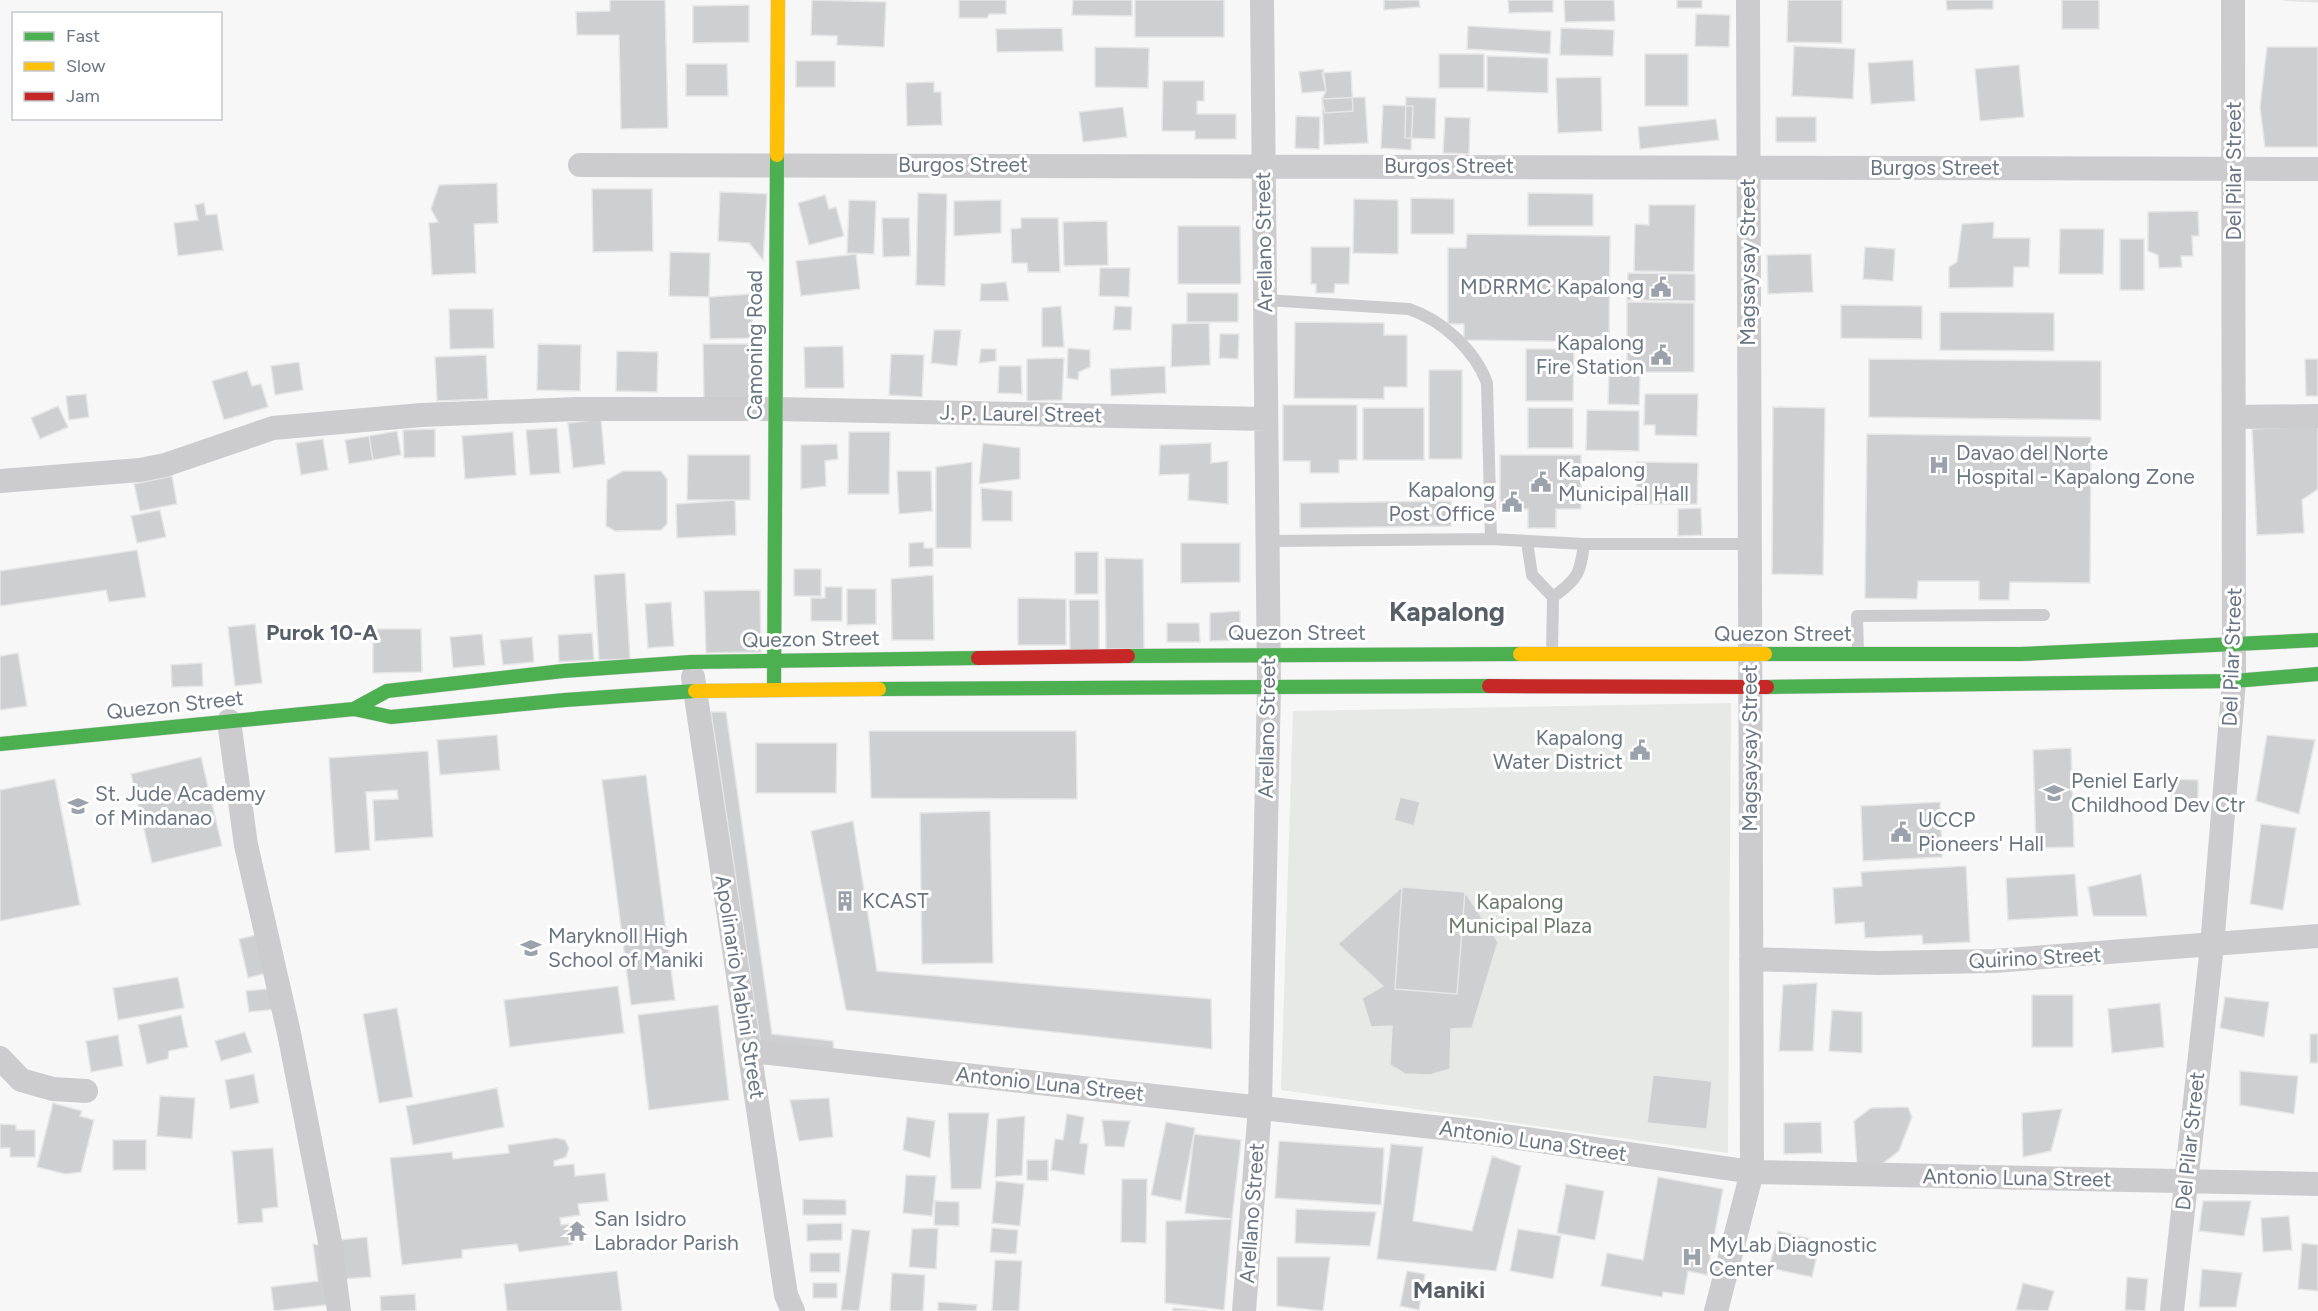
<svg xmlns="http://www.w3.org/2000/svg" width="2318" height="1311" font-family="Figtree,sans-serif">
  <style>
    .green { fill: #e6e9e5 }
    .building { fill: #cecfd0; stroke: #e6e6e6; stroke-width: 1.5 }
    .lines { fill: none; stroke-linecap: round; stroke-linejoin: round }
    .fast-casing { stroke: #d3d4d5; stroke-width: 15 }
    .slow-casing { stroke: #d3d4d5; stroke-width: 15 }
    .jam-casing { stroke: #d3d4d5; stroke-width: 15 }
    .lane { stroke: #ccccce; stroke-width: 12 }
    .street { stroke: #ccccce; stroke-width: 24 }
    .fast { stroke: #4caf50; stroke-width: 14 }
    .slow { stroke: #ffc107; stroke-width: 14 }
    .jam { stroke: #c62828; stroke-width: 14 }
    .labels { text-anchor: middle; stroke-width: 6; stroke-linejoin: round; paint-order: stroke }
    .street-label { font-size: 21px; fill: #6a7583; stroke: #fff }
    .poi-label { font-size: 21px; fill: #6a7583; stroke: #fff; text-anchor: start }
    .park-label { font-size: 21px; fill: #6a7b68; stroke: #fff }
    .neighbourhood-label { font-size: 22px; font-weight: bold; fill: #575f69; stroke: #fff }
    .quarter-label { font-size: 24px; font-weight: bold; fill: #575f69; stroke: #fff }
    .district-label { font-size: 27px; font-weight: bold; fill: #575f69; stroke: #fff }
  </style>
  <rect width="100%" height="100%" fill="#f7f7f7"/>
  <path class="green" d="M1731 703 1728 1153 1281 1090 1293 711Z"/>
  <path class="building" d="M610 0H665L668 128 621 129 619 35H577L576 12 610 11Z
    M812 0 886 2 884 47 837 45V36L811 35Z
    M959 0H1006V14H989L987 18H959Z
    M1073 0H1132V16L1072 15Z
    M1135 0H1224V37H1135Z
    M1384 0H1419L1420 7 1384 10Z
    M1508 0H1553V12L1509 13Z
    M1564 0H1614L1615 21 1565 22Z
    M1677 0H1702V8H1677Z
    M1788 0H1842V43L1787 42Z
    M1946 0H1993V9L1947 10Z
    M2062 0H2099V29H2062Z
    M2283 0H2318V2Z
    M749 5V42L693 43V6Z
    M1696 14 1730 15 1729 47 1695 46Z
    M1468 26 1551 31 1550 54 1467 49Z
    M1062 28 1063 51 997 52 996 29Z
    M1561 28 1614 30 1613 56 1560 55Z
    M1794 46 1855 49 1853 99 1792 96Z
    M1095 47 1149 48 1148 88 1095 87Z
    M2267 47H2318V147H2265L2260 107Z
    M1439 54H1484V88H1439Z
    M1645 54H1688V106H1645Z
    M1487 56 1548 58V93L1487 91Z
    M1913 60 1915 101 1871 104 1868 63Z
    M796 61H835V87H796Z
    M686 64H727L728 96H686Z
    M2019 65 2024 117 1980 121 1975 69Z
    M1323 69 1326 91 1302 93 1299 72Z
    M1351 71 1353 111 1325 113 1322 99 1326 91 1322 73Z
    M1601 77 1602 131 1558 133 1556 78Z
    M1163 81H1204V101H1197V114H1236V139H1195V131H1162Z
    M934 82V92H941L942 125 907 126 906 83Z
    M1365 97 1368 143 1324 145 1322 99Z
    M1406 97 1436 98 1435 139 1405 138Z
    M1383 105 1413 106 1411 150 1381 148Z
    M1123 107 1127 137 1083 142 1079 112Z
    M1296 116 1320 117 1319 149 1295 148Z
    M1445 117 1470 118 1469 154 1443 153Z
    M1776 117H1816V142H1776Z
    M1716 119 1719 140 1640 149 1638 127Z
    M497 183 498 223 474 224 476 273 432 275 429 223 438 222 431 209 439 185Z
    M592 189H652L653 251 593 252Z
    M720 192 767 194 763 260 749 243 718 241Z
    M918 193 947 194 945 286 916 285Z
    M1528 193 1593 194V226H1528Z
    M825 195 829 209 836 207 844 236 809 245 798 203Z
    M1411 198 1454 199V234H1411Z
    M1354 199 1398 200V254L1353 253Z
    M849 200 876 201 874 254 847 253Z
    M1001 200V233L954 236V201Z
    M204 203 206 215 217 214 223 250 178 256 174 223 198 220 195 205Z
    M1649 205H1695L1694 272 1634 271 1635 224 1649 225Z
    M2198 211 2199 236H2192L2193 256H2181L2182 267 2159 268 2158 255 2148 251V212Z
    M882 218H909L910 256 883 257Z
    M1021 218H1058L1060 272H1028L1027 263H1012L1011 229 1021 228Z
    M1107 221 1108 265 1064 266 1063 222Z
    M1994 222 1993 238H2030L2029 267H2014L2013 287 1949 288V267L1957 262 1962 224Z
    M1178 226H1240L1241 284H1178Z
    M2060 229H2104L2103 274H2059Z
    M1467 234 1610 236 1609 342 1464 340V324H1448V248H1466Z
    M2120 239H2144V290H2120Z
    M1311 247H1350L1349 284H1335L1334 293H1316V284H1311Z
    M1865 247 1895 249 1893 281 1863 279Z
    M670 252 710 253 709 297 669 296Z
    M856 254 860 289 801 296 796 261Z
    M1811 254 1813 292 1768 294 1767 255Z
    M1100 268H1130L1129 297 1099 296Z
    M1628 273 1695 274V301L1627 300Z
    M1006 282 1009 301H980L981 284Z
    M1187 293H1238V322H1187Z
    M751 294 753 338 710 339 709 297Z
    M1627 302 1694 303V372H1627Z
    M1841 305 1922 306V339L1841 338Z
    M1061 306 1064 347H1042V308Z
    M1115 306 1132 307 1131 330H1113Z
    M449 309H493L494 348 450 349Z
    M1940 312 2054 313V351L1940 350Z
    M1295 322 1384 323V335H1407V387H1384V399L1294 398Z
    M1209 323 1210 365 1171 367 1172 324Z
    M934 330H961L957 366 931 363Z
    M1220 334H1239L1238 359 1219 358Z
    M538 344 581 345 580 391 537 390Z
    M703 344H759V401L704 402Z
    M843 346 844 388H805L804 347Z
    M1068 348 1090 350V367L1079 372 1078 380 1067 378Z
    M981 349H996V361L979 363Z
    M1526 349H1574L1573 401H1526Z
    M617 351 658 352 657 392 616 391Z
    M891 354 924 355 922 397 889 395Z
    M486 355 488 399 437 401 435 357Z
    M1064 358 1062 400 1027 401V359Z
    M1869 359 2101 361V420L1869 417Z
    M2305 359H2318V396H2306Z
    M299 362 303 390 275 395 271 366Z
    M999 366H1021L1022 394 998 393Z
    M1165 366 1166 393 1111 396 1110 369Z
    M1429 370H1462V459H1429Z
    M247 371 252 386 261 384 268 407 224 420 212 381Z
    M1609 374 1640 375 1639 405 1608 404Z
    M86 394 89 417 69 420 66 396Z
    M1645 394H1698L1697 436 1655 435V425H1644Z
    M1283 405H1357V460H1339V473H1310V461H1283Z
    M58 406 68 427 40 439 31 418Z
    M1773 407 1825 408 1823 575 1772 574Z
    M1363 408H1424V460H1363Z
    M1528 408H1573V448H1528Z
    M1587 410 1639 411V451L1586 450Z
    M601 419 605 464 573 468 568 423Z
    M2318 426V489L2302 500 2304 533 2257 535 2252 429Z
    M557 428 560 473 530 475 526 430Z
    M435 429V457L404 458 403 430Z
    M397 431 401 455 373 460 369 436Z
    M513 432 516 475 465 479 462 436Z
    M849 432H890L889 494H848Z
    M1867 434 2091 437 2090 583 2010 582 2009 600H1979V581H1918L1917 599 1865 598Z
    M369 436 373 460 349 464 345 440Z
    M323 439 328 470 301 475 296 443Z
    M983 443 1020 448V479L979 484Z
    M1211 443V463L1228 461V504L1188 500 1189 474 1159 475 1160 445Z
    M837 444 838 459 825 461 826 486 801 489V445Z
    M688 455H750V500H687Z
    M1500 455H1581V509H1556V528H1528V509H1500Z
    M972 462 971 548H936V467Z
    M1637 462 1698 463 1697 504H1636Z
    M623 471H661L667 479V524L661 530 615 531 606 526 607 480Z
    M897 471H931L932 511 899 514Z
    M172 476 177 504 140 511 134 484Z
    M981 488 1012 491V521H982Z
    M735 500 736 535 677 538 676 504Z
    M1451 501V526L1300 528V503Z
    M1701 508 1702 535 1678 536V509Z
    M160 510 166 537 137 543 131 516Z
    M924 542V548H933V566L909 567V543Z
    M1181 543H1240V582L1181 583Z
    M137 550 146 597 109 602 106 590 0 606V571Z
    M1075 552H1098V594H1075Z
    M1105 558 1143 559 1144 649H1106Z
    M794 569H821V596H794Z
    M625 573 630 659 599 660 594 575Z
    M933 575 934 640H892L891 579Z
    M825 587H842V621H811V598H825Z
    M847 589H876V624L847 625Z
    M760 590 761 652 706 653 704 591Z
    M1018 598 1066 599V645H1018Z
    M1069 600H1099V650H1070Z
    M671 602 674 646 648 648 645 604Z
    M1240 611V640L1210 641V613Z
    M1167 623H1199L1200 642H1167Z
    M255 624 262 683 235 686 228 627Z
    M373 629H421L422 672 373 673Z
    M592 633 594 660 559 662 558 635Z
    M482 634 485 665 453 668 450 637Z
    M532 637 534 662 503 665 500 640Z
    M18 653 27 706 0 710V656Z
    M202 663 203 686 172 687 171 665Z
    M711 712H726L772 1034 833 1041 834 1055 761 1047Z
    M869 731H1076L1077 799 871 798Z
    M497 735 500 770 440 775 437 740Z
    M2267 735 2315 740 2299 814 2256 801Z
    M756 743H837L836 793H756Z
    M2071 748 2074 847 2036 848 2033 750Z
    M428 751 433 837 375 841 373 800 398 799 397 790 366 792 370 850 335 853 329 758Z
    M201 757 222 846 152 863 131 774Z
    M646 775 675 1000 631 1005 602 780Z
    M55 779 80 905 0 921V790Z
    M2172 779 2198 780V799H2172Z
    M1400 797 1420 802 1414 826 1394 820Z
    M1940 802 1942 857 1863 861 1861 806Z
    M990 811 993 963 922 964 920 813Z
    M853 821 877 971 1211 999 1212 1049 846 1010 811 831Z
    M2261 824 2296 828 2283 910 2250 904Z
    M1966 866 1970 942 1923 944 1922 935 1865 938 1864 922 1835 924 1833 888 1862 886 1861 872Z
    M2075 874 2078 916 2008 920 2006 878Z
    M2141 874 2147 916H2093L2088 887Z
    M1402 887 1465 892 1457 994 1395 989Z
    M1402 887 1465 892 1498 942 1472 1028 1451 1029 1450 1069 1430 1075 1405 1074 1390 1065 1392 1026 1371 1027 1362 998 1383 986 1338 944Z
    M260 934 270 972 248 978 239 939Z
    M178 977 184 1008 118 1020 113 988Z
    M1817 983 1813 1051H1779L1783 985Z
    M618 986 624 1033 510 1047 504 1000Z
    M276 988 278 1009 249 1012 246 991Z
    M2032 995H2073V1047H2032Z
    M2225 997 2269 1002 2264 1037 2220 1028Z
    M2160 1003 2164 1047 2112 1053 2108 1009Z
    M718 1005 729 1100 649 1110 638 1015Z
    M397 1008 413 1097 379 1103 363 1014Z
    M1832 1010 1862 1012V1053L1829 1051Z
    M181 1015 188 1047 169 1051 168 1059 147 1064 138 1025Z
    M245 1032 252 1052 221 1061 215 1041Z
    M2310 1034H2318V1063H2310Z
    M118 1035 123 1066 91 1072 86 1041Z
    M2240 1071 2298 1076 2294 1114 2240 1105Z
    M254 1074 259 1103 230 1109 225 1080Z
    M1653 1075 1712 1081 1707 1129 1647 1123Z
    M497 1088 504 1127 413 1145 406 1106Z
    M160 1096 195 1098 192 1139 157 1136Z
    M829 1098 833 1137 799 1141 790 1100Z
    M53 1103 82 1111 80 1116 94 1120 81 1172 65 1174 37 1167Z
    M1908 1107 1912 1117 1899 1151 1882 1164 1857 1166 1854 1121 1871 1108Z
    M2062 1109 2051 1151 2023 1157 2022 1113Z
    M948 1113H989L981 1189H951Z
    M1067 1114 1084 1117 1080 1143 1088 1144 1084 1175 1051 1170 1055 1139 1063 1140Z
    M1025 1116 1022 1175 995 1177 997 1119Z
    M907 1117 935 1121 930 1158 903 1150Z
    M1102 1120 1130 1121 1124 1147 1105 1146Z
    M1166 1122 1195 1128 1181 1201 1151 1195Z
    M1821 1122 1822 1153 1784 1154V1123Z
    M0 1124 16 1125V1130H35V1157H10V1148H0Z
    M1194 1134 1241 1140 1232 1219 1185 1213Z
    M556 1138 565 1140 569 1148 566 1157 554 1161V1166L574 1164 575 1176 605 1173 608 1201 578 1204 580 1215 560 1218 561 1225 569 1224 576 1229 577 1238 571 1245 519 1252 517 1244 462 1250V1258L402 1265 390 1158 452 1152 453 1159 509 1153 508 1145Z
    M113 1140H146V1170H113Z
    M1279 1141 1384 1148 1381 1205 1275 1198Z
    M1391 1144 1423 1147 1413 1221 1472 1231 1492 1156 1521 1166 1496 1271 1377 1259Z
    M273 1148 278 1207 262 1209 263 1222 238 1224 232 1151Z
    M1027 1160H1048V1181L1027 1180Z
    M906 1175 936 1176 932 1216 903 1213Z
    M1658 1177 1723 1189 1707 1275 1688 1271 1684 1295 1663 1292 1662 1297 1601 1286 1607 1253 1643 1260Z
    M1122 1179H1147L1146 1243 1121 1242Z
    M996 1181 1024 1184 1020 1226 992 1223Z
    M1566 1184 1604 1191 1595 1240 1557 1233Z
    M803 1199 846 1200V1215H803Z
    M935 1201 959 1202V1226L934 1225Z
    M2203 1201H2251L2244 1236 2199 1231Z
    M1296 1209 1376 1212 1370 1246 1295 1243Z
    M2289 1216 2292 1250 2263 1252 2261 1218Z
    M1232 1219 1224 1310 1165 1303 1166 1221Z
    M842 1223V1240L807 1241V1224Z
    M938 1228 936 1269 909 1267 912 1229Z
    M992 1228 1018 1230 1016 1254 990 1252Z
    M852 1229 870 1231 859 1311 841 1310Z
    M1518 1229 1561 1236 1553 1279 1510 1271Z
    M1778 1231 1820 1241 1812 1277 1769 1268Z
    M367 1237 371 1277 343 1279 339 1240Z
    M2302 1243 2318 1245V1291L2298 1289Z
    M313 1244 326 1246 334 1304 274 1311 271 1287 318 1281Z
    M810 1253H840V1272H810Z
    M1277 1257H1330L1323 1311 1277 1306Z
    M995 1260 1022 1261 1019 1311H992Z
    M2202 1269 2242 1273 2236 1307H2199Z
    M617 1271 622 1311H507L504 1284Z
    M1407 1271 1425 1274 1419 1310 1400 1306Z
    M892 1273 925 1275 923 1311H890Z
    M2127 1277 2148 1279 2145 1311 2125 1310Z
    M813 1283H837V1298H813Z
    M2023 1283 2054 1291 2048 1311 2016 1310Z
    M415 1294 416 1311H381L380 1296Z
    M938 1302 977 1305 976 1311H938Z
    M1173 1308 1207 1311H1173Z"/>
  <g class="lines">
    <g class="fast-casing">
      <path id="fast" d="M1765 654H2021L2318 640
        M1128 656 1520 654
        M1767 687 2234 681 2318 674
        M774 689 777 155
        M879 689 1489 686
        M354 709 387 691 563 671 691 662 978 658
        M0 744 354 709 391 717 565 700 695 691"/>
    </g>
    <g class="slow-casing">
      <path id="slow" d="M777 155 778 0
        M1520 654H1765
        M695 691 879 689"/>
    </g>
    <g class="jam-casing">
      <path id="jam" d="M978 658 1128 656
        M1489 686 1767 687"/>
    </g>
    <path class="lane" d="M1265 300 1409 309C1442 320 1475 350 1487 383L1491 539
      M1267 541 1491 539 1584 544H1749
      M1527 542 1532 575 1553 597 1552 652
      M1553 597C1578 579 1580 574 1584 544
      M1858 653 1857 616 2044 615"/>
    <path class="street" d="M580 165 2318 169
      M2235 417 2318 416
      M0 481 140 470 165 465 273 428 421 415 577 409H776L1266 419
      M693 677 786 1295 793 1311
      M229 721 246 845 289 1033 330 1242 339 1311
      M1751 959 1878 963 1994 961 2318 936
      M751 1051 1478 1132 1752 1172 2318 1184
      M0 1058 21 1080 53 1089 86 1091
      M1244 1311 1260 1107 1269 686 1262 0
      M1716 1311 1752 1172 1748 0
      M2172 1311 2212 946 2234 681 2233 0"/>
    <use href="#fast" class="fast"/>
    <use href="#slow" class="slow"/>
    <use href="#jam" class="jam"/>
  </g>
  <defs>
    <g id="civic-bare" transform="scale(1.62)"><path d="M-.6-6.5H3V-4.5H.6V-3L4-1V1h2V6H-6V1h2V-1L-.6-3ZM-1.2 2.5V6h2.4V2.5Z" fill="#9ba2ac" stroke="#fff" stroke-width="2.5" paint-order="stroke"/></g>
    <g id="hospital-bare" transform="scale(1.62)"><path d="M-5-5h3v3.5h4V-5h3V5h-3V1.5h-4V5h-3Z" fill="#9ba2ac" stroke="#fff" stroke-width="2.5" paint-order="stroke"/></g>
    <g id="school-bare" transform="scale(1.62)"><path d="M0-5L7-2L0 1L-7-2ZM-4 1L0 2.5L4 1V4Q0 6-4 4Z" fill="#9ba2ac" stroke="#fff" stroke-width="2.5" paint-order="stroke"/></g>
    <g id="building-bare" transform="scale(1.62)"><path d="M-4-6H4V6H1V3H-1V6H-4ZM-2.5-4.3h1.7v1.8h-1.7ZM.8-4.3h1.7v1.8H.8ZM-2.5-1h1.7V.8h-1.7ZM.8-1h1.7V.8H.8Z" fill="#9ba2ac" stroke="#fff" stroke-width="2.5" paint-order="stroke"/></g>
    <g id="temple-bare" transform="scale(1.62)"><path d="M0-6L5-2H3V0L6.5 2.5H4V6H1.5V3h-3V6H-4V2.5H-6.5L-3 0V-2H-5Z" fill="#9ba2ac" stroke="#fff" stroke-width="2.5" paint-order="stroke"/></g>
  </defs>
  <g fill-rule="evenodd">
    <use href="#civic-bare" x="1661" y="287"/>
    <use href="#civic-bare" x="1661" y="355"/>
    <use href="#hospital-bare" x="1939" y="465"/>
    <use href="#civic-bare" x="1541" y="482"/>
    <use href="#civic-bare" x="1512" y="502"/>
    <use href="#civic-bare" x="1640" y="750"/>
    <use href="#school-bare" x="2054" y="793"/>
    <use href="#school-bare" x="78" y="806"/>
    <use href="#civic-bare" x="1901" y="832"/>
    <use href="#building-bare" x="845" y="901"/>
    <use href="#school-bare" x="531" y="948"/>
    <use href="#temple-bare" x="577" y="1231"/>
    <use href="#hospital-bare" x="1692" y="1257"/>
  </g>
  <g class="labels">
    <g class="street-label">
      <text x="963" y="172">Burgos Street</text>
      <text x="1449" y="173">Burgos Street</text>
      <text x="1935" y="175">Burgos Street</text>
      <text transform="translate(2234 171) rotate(-90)" y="7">Del Pilar Street</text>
      <text transform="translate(1264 242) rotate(-91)" y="7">Arellano Street</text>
      <text transform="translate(1748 262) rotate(-90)" y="7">Magsaysay Street</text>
      <text transform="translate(755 345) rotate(-90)" y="7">Camoning Road</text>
      <text transform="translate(1021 414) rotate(1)" y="7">J. P. Laurel Street</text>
      <text x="1297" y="640">Quezon Street</text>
      <text x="1783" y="641">Quezon Street</text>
      <text transform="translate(811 639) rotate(-1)" y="7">Quezon Street</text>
      <text transform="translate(2232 657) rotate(-88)" y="7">Del Pilar Street</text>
      <text transform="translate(175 705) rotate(-6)" y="7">Quezon Street</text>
      <text transform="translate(1267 728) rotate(-89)" y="7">Arellano Street</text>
      <text transform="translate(1750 748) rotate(-90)" y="7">Magsaysay Street</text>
      <text transform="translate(2035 958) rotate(-3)" y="7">Quirino Street</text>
      <text transform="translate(740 987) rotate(81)" y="7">Apolinario Mabini Street</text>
      <text transform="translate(1050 1084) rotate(6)" y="7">Antonio Luna Street</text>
      <text transform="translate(1533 1141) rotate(8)" y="7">Antonio Luna Street</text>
      <text transform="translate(2190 1141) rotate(-84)" y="7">Del Pilar Street</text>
      <text transform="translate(2017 1178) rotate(1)" y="7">Antonio Luna Street</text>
      <text transform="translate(1252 1213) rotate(-86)" y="7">Arellano Street</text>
    </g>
    <g class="poi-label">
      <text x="1644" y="294" text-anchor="end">MDRRMC Kapalong</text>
      <text x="1644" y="350" text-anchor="end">Kapalong<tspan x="1644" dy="24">Fire Station</tspan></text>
      <text x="1956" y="460">Davao del Norte<tspan x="1956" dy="24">Hospital - Kapalong Zone</tspan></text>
      <text x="1558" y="477">Kapalong<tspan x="1558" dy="24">Municipal Hall</tspan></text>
      <text x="1495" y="497" text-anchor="end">Kapalong<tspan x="1495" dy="24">Post Office</tspan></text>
      <text x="1623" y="745" text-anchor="end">Kapalong<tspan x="1623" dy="24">Water District</tspan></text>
      <text x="2071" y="788">Peniel Early<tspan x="2071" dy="24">Childhood Dev Ctr</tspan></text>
      <text x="95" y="801">St. Jude Academy<tspan x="95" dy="24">of Mindanao</tspan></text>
      <text x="1918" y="827">UCCP<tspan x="1918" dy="24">Pioneers' Hall</tspan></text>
      <text x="862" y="908">KCAST</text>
      <text x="548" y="943">Maryknoll High<tspan x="548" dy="24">School of Maniki</tspan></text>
      <text x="594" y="1226">San Isidro<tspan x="594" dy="24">Labrador Parish</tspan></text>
      <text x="1709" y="1252">MyLab Diagnostic<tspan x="1709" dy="24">Center</tspan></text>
    </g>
    <g class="park-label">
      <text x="1520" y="909">Kapalong<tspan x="1520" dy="24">Municipal Plaza</tspan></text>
    </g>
    <g class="neighbourhood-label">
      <text x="322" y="640">Purok 10-A</text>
    </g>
    <g class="quarter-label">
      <text x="1449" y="1298">Maniki</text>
    </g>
    <g class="district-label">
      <text x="1447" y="621">Kapalong</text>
    </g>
  </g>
  <rect x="12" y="12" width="210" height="108" fill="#ffffff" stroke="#c3c8cd" stroke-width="1.5"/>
  <rect x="24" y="32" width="30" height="9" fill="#4caf50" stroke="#c3c8cd" stroke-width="1.5"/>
  <text x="66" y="42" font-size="18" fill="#6a7583">Fast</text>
  <rect x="24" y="62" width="30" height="9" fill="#ffc107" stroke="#c3c8cd" stroke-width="1.5"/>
  <text x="66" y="72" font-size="18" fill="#6a7583">Slow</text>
  <rect x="24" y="92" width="30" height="9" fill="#c62828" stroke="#c3c8cd" stroke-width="1.5"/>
  <text x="66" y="102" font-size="18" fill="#6a7583">Jam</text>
</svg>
